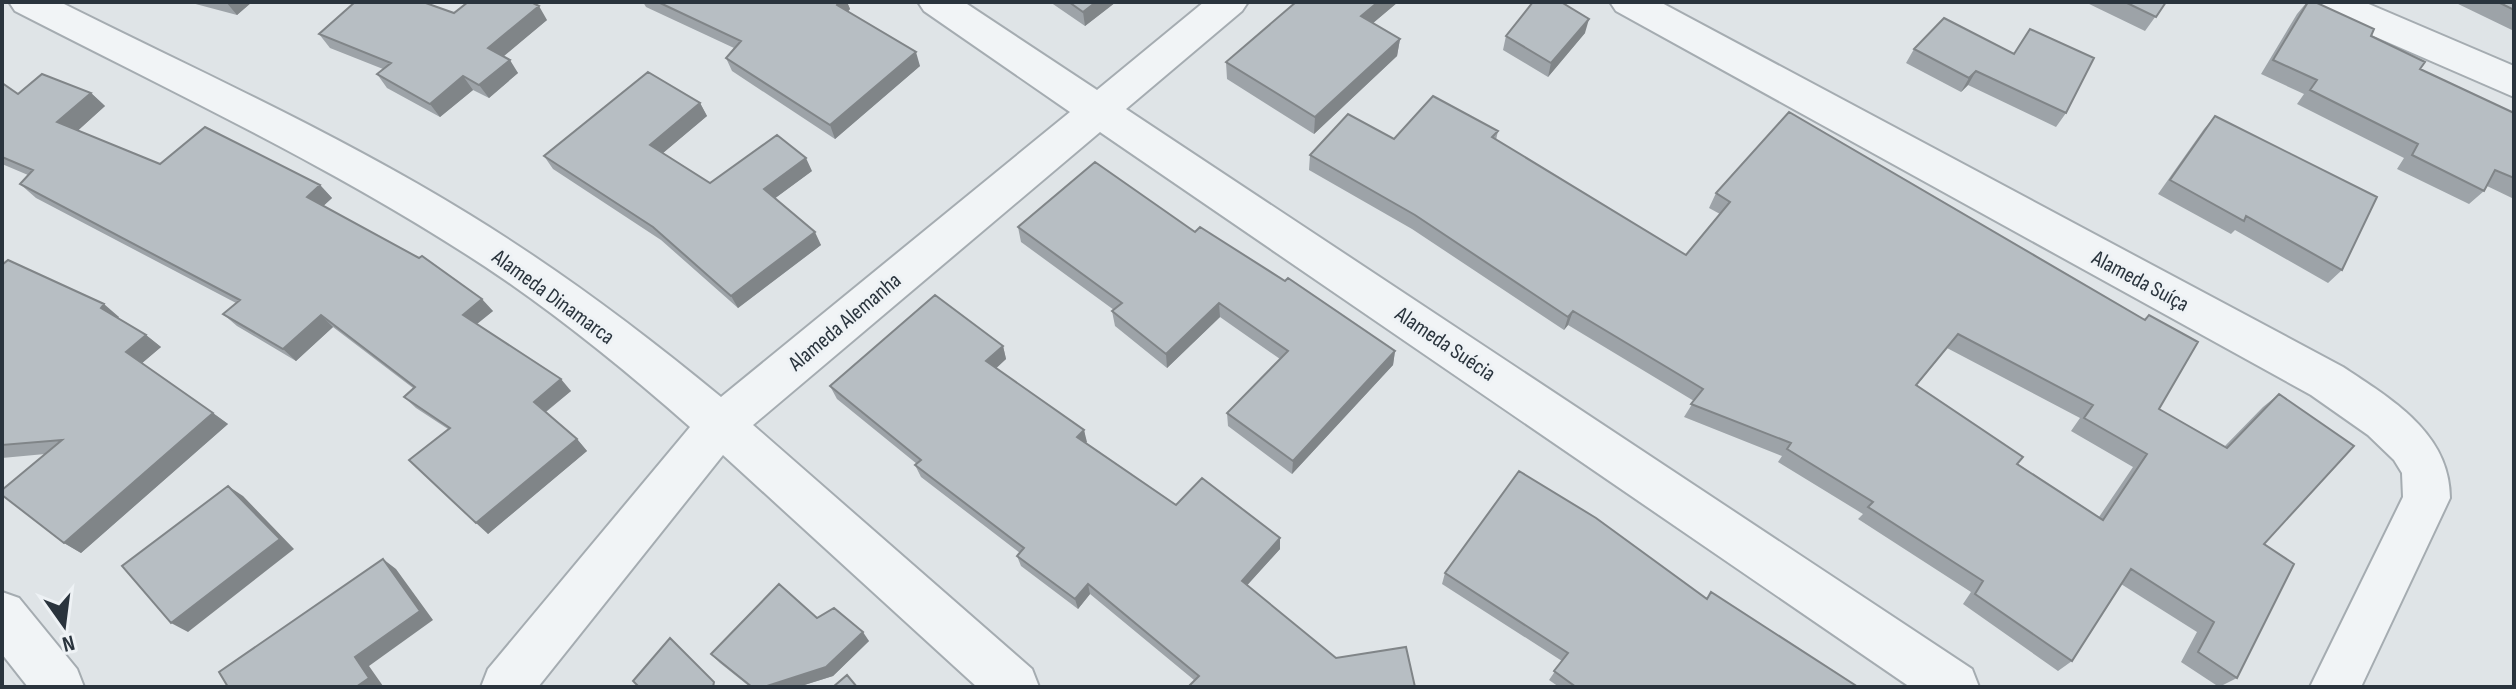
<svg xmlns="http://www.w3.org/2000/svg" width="2516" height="689" font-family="'Sofia Sans Condensed',sans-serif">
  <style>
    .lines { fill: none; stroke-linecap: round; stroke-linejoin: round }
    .minor-casing { stroke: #a5acb1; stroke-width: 4 }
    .minor { fill: #f1f4f6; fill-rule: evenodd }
    .wall { fill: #9da3a8; fill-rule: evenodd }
    .shaded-wall { fill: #808588 }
    .building { fill: #b7bec3; stroke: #808588; stroke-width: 2; fill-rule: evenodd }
    .labels { text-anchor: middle; stroke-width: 6; stroke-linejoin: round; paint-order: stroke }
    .street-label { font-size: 22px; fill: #2a343d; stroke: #eef2f5 }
  </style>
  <rect width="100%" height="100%" fill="#dfe4e7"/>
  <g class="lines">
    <g class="minor-casing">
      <path id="minor" d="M9 2H60C198 71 339 134 470 215 558 269 641 331 721 397L1070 112 924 11 918 2H964L1097 90 1204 2H1248L1242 11 1126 109 1972 669 1979 687H1910L1100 132 753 425 1032 669 1039 687H977L723 455 538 687H481L488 669 690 427C631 375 570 325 505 280 351 175 180 96 15 11Z
        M1610 2H1660L2343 367C2391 399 2450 433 2450 498L2361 687H2310L2403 497 2402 473 2394 460 2368 435 2311 395 1616 11Z
        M2310 2H2364L2514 66V97L2316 11Z
        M2 592 19 598 77 669 84 687H28L2 654Z"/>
    </g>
    <use href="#minor" class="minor"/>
  </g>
  <path class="wall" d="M188 2H252L237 15Z
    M643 2H847L850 9 848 11 920 66 835 139 732 71 726 58 734 48 646 7Z
    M1050 2H1116L1085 26Z
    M1398 2 1373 23 1400 39 1397 56 1314 134 1227 79 1226 62Z
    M2085 2H2166L2145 31Z
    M2307 2 2371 36 2420 69 2514 113V199L2487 186 2484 191 2469 204 2397 169 2404 158 2297 104 2304 94 2261 74 2297 14Z
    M2454 2H2514V31Z
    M454 13 547 20 503 56 518 73 489 98 473 90 440 117 387 88 377 74 383 69 330 48 319 34Z
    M1944 18 2066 113 2056 127 1968 85 1961 92 1906 63 1914 49Z
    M1585 33 1548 77 1503 50 1506 36Z
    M2 83 18 94 91 93 105 106 77 131 160 164 320 185 332 198 323 206 493 311 477 324 571 391 546 412 577 439 587 451 488 534 448 429 416 408 404 397 413 388 333 327 296 361 237 326 223 314 236 303 36 198 20 184 28 175 2 164Z
    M700 103 707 116 663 153 710 183 812 171 775 198 821 245 738 308 661 240 553 169 544 156Z
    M2215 116 2342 270 2328 283 2235 230 2231 234 2158 194 2204 129Z
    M1498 131 1496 140 1686 255 1720 214 1709 208 1716 193 2144 319 2149 315 2159 409 2224 447 2263 407 2279 394 2264 544 2237 678 2219 687 2181 662 2197 632 2121 584 2072 661 2058 671 1963 604 1971 592 1858 519 1863 514 1778 462 1782 456 1684 417 1694 401 1568 325 1564 330 1412 229 1309 170 1310 155 1394 139ZM1947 348 2080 418 2071 431 2133 467 2099 517 2017 464 1916 386Z
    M1018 227 1195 232 1285 281 1395 351 1393 365 1292 474 1228 426 1227 413 1280 359 1220 317 1167 368 1115 326 1112 311 1114 310 1021 242Z
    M2 265 119 317 118 318 146 335 161 347 142 363 228 424 81 553 64 543 45 454 2 458Z
    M1003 346 1006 359 996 368 1084 430 1086 443 1176 505 1280 549 1247 585 1336 658 1194 680 1090 594 1078 609 1021 566 1017 556 1020 553 921 477 915 465 917 464 837 399 830 386Z
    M1445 573 1707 599 1858 687H1559L1549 680 1562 661 1442 584Z
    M817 618 869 641 833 676 798 687H750L720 663 711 654Z"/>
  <path class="shaded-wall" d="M226 2H252L237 15Z
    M839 2H847L850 9 842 19 837 5Z
    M1096 2H1116L1085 26 1083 12Z
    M1378 2H1398L1360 34 1361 16Z
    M539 6 547 20 497 62 488 48Z
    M1589 19 1585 33 1548 77 1551 63Z
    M1400 39 1397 56 1314 134 1315 117Z
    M916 52 920 66 835 139 830 125Z
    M510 60 518 73 489 98 479 85Z
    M1976 71 1968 85 1961 92 1969 78Z
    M463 76 473 90 440 117 430 104Z
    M91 93 105 106 72 136 57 122Z
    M700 103 707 116 657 158 650 145Z
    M806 158 812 171 770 202 764 189Z
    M320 185 332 198 319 210 307 197Z
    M815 232 821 245 738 308 731 296Z
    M482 299 493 311 473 327 463 315Z
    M1219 303 1220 317 1167 368 1166 354Z
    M104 304 119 317 116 320 101 308Z
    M1573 311 1568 325 1564 330 1568 317Z
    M321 315 333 327 296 361 283 349Z
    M146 335 161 347 141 364 126 352Z
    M1003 346 1006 359 990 374 986 361Z
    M1395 351 1393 365 1292 474 1293 461Z
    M561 379 571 391 544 413 534 402Z
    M213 413 228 424 81 553 64 543Z
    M1084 430 1087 442 1080 449 1077 437Z
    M577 439 587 451 488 534 476 523Z
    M228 486 243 496 294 549 188 632 171 623Z
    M1280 538V549L1242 591V581Z
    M383 559 396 569 433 620 369 666 383 686 356 687 355 657Z
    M1088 584 1090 594 1078 609 1075 599Z
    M863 632 869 641 833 676 798 687H764Z"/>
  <path class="building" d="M355 2H423L454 13 468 2H531L539 6 488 48 510 60 479 85 463 76 430 104 377 74 391 63 319 34Z
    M658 2H839L837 5 916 52 830 125 726 58 741 41Z
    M1069 2H1096L1083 12Z
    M1296 2H1378L1361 16 1400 39 1315 117 1226 62Z
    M1533 2H1561L1589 19 1551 63 1506 36Z
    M2125 2H2166L2156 17Z
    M2308 2H2315L2374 29 2371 36 2425 62 2420 69 2514 113V178L2495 170 2484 191 2412 155 2418 144 2310 90 2317 80 2273 60Z
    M2498 2H2514V10Z
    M1944 18 2014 54 2030 29 2094 58 2066 113 1976 71 1969 78 1914 49Z
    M648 72 700 103 650 145 710 183 777 135 806 158 764 189 815 232 731 296 653 227 544 156Z
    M42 74 91 93 57 122 160 164 205 127 320 185 307 197 419 258 422 256 482 299 463 315 561 379 534 402 577 439 476 523 409 460 450 428 404 397 415 387 321 315 283 349 223 314 240 300 20 184 33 170 2 157V83L18 94Z
    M1433 96 1498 131 1492 137 1686 255 1730 202 1716 193 1789 112 2145 320 2149 315 2198 342 2159 409 2227 448 2279 394 2354 446 2264 544 2294 564 2237 678 2198 652 2214 622 2131 569 2072 661 1975 594 1983 581 1868 507 1873 502 1787 449 1791 443 1691 404 1703 389 1573 311 1568 317 1415 215 1310 155 1348 114 1394 139ZM1958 334 2093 405 2084 418 2147 454 2103 520 2017 464 2023 457 1916 385Z
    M2215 116 2377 197 2342 270 2246 216 2244 221 2170 180Z
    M1095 162 1195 232 1200 227 1285 281 1288 278 1395 351 1293 461 1227 413 1288 351 1219 303 1166 354 1112 311 1122 303 1018 227Z
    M8 260 104 304 101 308 146 335 126 352 213 413 64 543 2 495V490L62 440 2 445V265Z
    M935 295 1003 346 986 361 1084 430 1077 437 1176 505 1202 478 1280 538 1242 581 1336 658 1406 647 1415 687H1188L1199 676 1088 584 1075 599 1017 556 1024 548 915 465 921 460 830 386Z
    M1519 471 1596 518 1707 599 1711 592 1858 687H1576L1554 671 1568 653 1445 573Z
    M228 486 280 539 171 623 122 566Z
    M383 559 420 611 355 657 369 678 356 687H228L219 672Z
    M779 584 817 618 834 608 863 632 826 667 764 687H752L711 654Z
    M670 638 714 682 713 687H639L633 681Z
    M847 675 857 687H833Z"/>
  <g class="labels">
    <g class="street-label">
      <text transform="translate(2141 280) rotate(28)" y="8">Alameda Suíça</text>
      <text transform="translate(554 296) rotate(36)" y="8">Alameda Dinamarca</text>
      <text transform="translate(844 321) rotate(-40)" y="8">Alameda Alemanha</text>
      <text transform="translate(1446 343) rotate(34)" y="8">Alameda Suécia</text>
    </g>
  </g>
  <rect width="2516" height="689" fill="none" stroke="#2a343d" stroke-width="8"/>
  <g transform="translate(64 625) rotate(166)" stroke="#eef2f5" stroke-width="6" paint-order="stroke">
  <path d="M0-6L14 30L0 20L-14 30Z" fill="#2a343d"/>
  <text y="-12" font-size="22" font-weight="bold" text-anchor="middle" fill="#2a343d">N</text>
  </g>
</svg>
